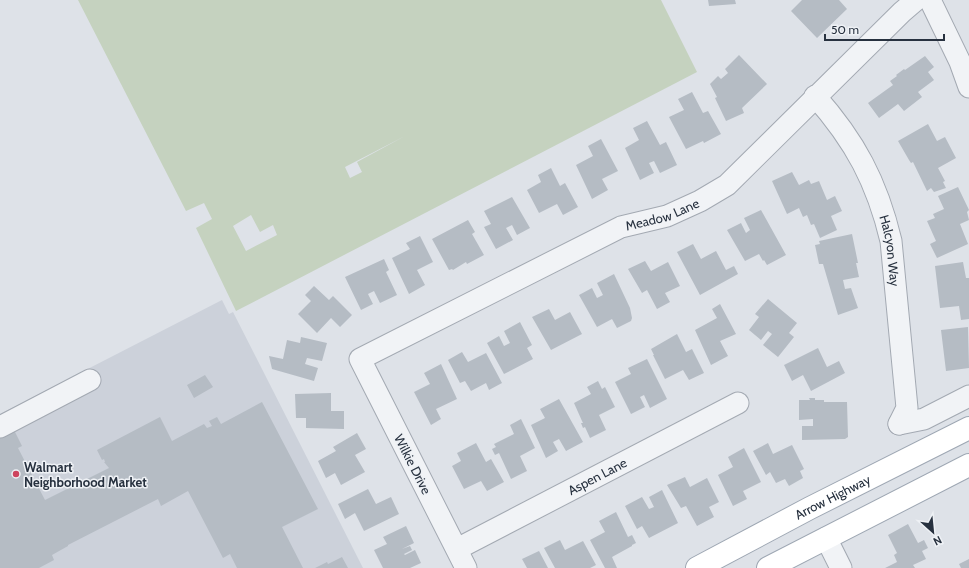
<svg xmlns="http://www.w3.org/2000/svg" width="969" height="568" font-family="Cabin,sans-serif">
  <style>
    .built { fill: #ccd1da }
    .green { fill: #c5d2bf; fill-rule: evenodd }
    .building { fill: #b5bcc4 }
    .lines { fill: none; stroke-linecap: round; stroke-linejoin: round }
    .minor-casing { stroke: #a3a9b2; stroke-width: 23 }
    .major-casing { stroke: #9ea7b3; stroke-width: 24 }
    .minor { stroke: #f1f3f6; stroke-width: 21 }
    .major { stroke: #fff; stroke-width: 22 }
    .poi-dot { fill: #cd435d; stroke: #eef1f5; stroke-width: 1.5 }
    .labels { text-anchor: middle; stroke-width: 3; stroke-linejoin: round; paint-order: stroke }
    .street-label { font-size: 13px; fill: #27313f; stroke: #eef1f5 }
    .poi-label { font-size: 13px; font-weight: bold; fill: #27313f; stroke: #eef1f5; text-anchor: start }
  </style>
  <rect width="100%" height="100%" fill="#dee2e8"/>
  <path class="built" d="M222 300 229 314 233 312 363 568H0V414Z"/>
  <path class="green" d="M78 0H661L697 72 236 311 196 228 212 219 204 203 186 211ZM405 136 357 162 362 172 350 178 345 167ZM251 215 260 232 273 225 277 235 246 251 233 226Z"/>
  <path class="building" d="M708 0H735L736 4 709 6Z
    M802 0H839L847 9 817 38 791 11Z
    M739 55 767 84 742 108 744 113 726 121 715 98 717 97 710 84 718 76 721 79 728 73 725 69Z
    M925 56 934 67 928 72 934 80 918 92 922 97 904 111 898 104 879 118 868 103 893 85 890 81 897 76 896 75 904 69 905 70Z
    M692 92 703 113 708 111 721 134 704 143 703 141 686 149 669 117 684 110 678 99Z
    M647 121 660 145 666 142 677 165 660 173 654 161 649 163 654 173 640 180 625 148 639 140 633 128Z
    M928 124 937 141 945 137 956 158 938 168 945 181 943 182 946 188 934 192 931 188 927 191 913 162 911 163 909 160 898 141Z
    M601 139 618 171 602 179 608 190 592 199 576 165 593 156 588 146Z
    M551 168 560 186 565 183 578 207 563 215 557 204 539 213 527 190 541 182 538 175Z
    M792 172 799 185 809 180 811 184 819 181 827 200 835 196 842 211 831 216 837 230 820 238 814 224 811 225 807 215 803 217 799 208 787 214 772 181Z
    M958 187 969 210 967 212 969 220 960 224 968 244 937 258 930 244 936 241 927 221 935 218 933 214 944 209 938 196Z
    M512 197 530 228 517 235 512 225 506 228 513 240 496 249 484 227 491 224 484 211Z
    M761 210 786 255 767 265 764 260 763 261 759 254 745 261 727 230 741 223 746 233 750 230 744 218Z
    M468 220 475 232 472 234 484 255 467 264 466 262 453 270 452 269 449 270 432 239Z
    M852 234 858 263H856L859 277 843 280 845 289 851 288 858 308 838 315 823 264H819L815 245 820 244 819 241Z
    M420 236 433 262 417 270 425 285 409 294 392 258 410 249 406 243Z
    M693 244 701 259 716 251 726 270 734 266 738 274 700 295 677 252Z
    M384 259 389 270 386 272 397 295 380 303 374 291 368 294 373 304 361 310 345 277Z
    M645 261 651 271 668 262 680 286 665 293 670 302 657 309 647 290 642 293 628 269Z
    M963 262 966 278H969V319L961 320 959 306 940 308 935 266Z
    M614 274 630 308 632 318 631 321 617 328 612 319 597 327 579 295 592 288 597 298 603 295 597 283Z
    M314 286 329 300 333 296 352 315 340 327 331 318 317 333 298 314 311 301 305 295Z
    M768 299 797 323 789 333 794 337 778 357 763 345 772 334 768 331 761 340 749 330 759 317 755 314Z
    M720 304 736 334 720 341 728 356 711 365 695 330 717 318 712 309Z
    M549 309 555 320 570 312 582 334 551 350 532 317Z
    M520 322 532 345 527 348 533 359 504 374 487 343 499 336 504 346 510 343 504 331Z
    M968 327 969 368 946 371 941 330Z
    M677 334 686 352 692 349 704 373 689 380 683 370 665 379 653 355H654L651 349Z
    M301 337 327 343 322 361 307 358 305 364 318 368 314 381 272 369 269 356 283 359 287 340 300 343Z
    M818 348 827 367 839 361 845 373 811 391 803 375 792 381 784 365Z
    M462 352 468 362 486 353 502 383 489 390 486 383 471 391 465 381 460 383 448 360Z
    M647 359 667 399 650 408 644 395 640 397 645 407 631 414 615 382 631 374 628 368Z
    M441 364 457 399 436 409 441 419 431 425 414 392 430 384 424 373Z
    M205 375 213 387 194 398 187 385Z
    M598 381 602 389 605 387 615 407 599 415 606 430 590 438 585 427 583 428 581 423H583L582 421 574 403 591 394 587 387Z
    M331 393V411H344V429L306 428V418H296L295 394Z
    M809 398H815V400H824V402H847L848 437 845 439 802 440V426H813V419L799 420V400H810Z
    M559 399 583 442 566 451 559 439 553 442 558 451 546 458 531 425 545 418 540 409Z
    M262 402 318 509 282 527 303 568H237L230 554 223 558 188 491 161 506 158 499 68 545V546L52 555 54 560 39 568H0V432L12 426 22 446 18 448 45 500 109 468 104 462H105L104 459 102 460 97 450 160 417 172 441 204 424 207 428 212 426 209 421 217 417 221 424Z
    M521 419 535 448 520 456 527 471 511 479 499 453 495 455 492 449 496 447 494 444 514 434 510 425Z
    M357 433 366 449 355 455 365 472 341 485 335 473 326 478 318 461 336 451 333 447Z
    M476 443 486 462 491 459 504 482 487 491 481 481 464 489 452 466 461 461 457 453Z
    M768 443 773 454 792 445 804 469 800 471 803 478 789 486 785 479 776 483 770 472 766 475 753 451Z
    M744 448 761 482 743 491 747 499 733 506 718 475 733 467 728 457Z
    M685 477 690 487 707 478 719 502 709 507 714 517 697 526 686 506 681 508 667 485Z
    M368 489 376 504 391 497 399 514 364 531 355 513 345 519 338 504Z
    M662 490 678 523 649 538 642 526 637 529 625 506 642 497 649 509 654 507 649 497Z
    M616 512 628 537 632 535 636 543 632 545V546L612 557 617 568H605L590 540 605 532 599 521Z
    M908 524 918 543 924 540 928 548 922 551 926 559 913 565 915 568H885L897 562 894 555 897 553 888 535Z
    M406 526 414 543 402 549 410 546 412 550 404 554 405 555 415 550 421 563 410 568H383L374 550 387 544 383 537Z
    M560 540 565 550 583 541 596 565 590 568H555L544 548Z
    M539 551 548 568H527L522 559Z
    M342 557 348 568H315L327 562 328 564Z
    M969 559V568H961L959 564Z"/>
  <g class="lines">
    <g class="minor-casing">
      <g id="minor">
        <path d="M930 0 960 62 969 87"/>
        <path id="s1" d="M815 96C855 141 877 182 891 241L907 408 899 424"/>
        <path d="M899 424 924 419 969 396"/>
        <path d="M0 427 90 380"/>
        <path d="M826 538 841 568"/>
        <path id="s2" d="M457 549 738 403"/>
        <path id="s3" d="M466 568 360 359 621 227 667 216 700 201 727 185 902 12 916 0"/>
      </g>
    </g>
    <g class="major-casing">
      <g id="major">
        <path id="s4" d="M697 568 810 508 969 428"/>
        <path d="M768 568 969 465"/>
      </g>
    </g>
    <use href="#minor" class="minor"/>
    <use href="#major" class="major"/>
  </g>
  <circle class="poi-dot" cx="16" cy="474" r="4"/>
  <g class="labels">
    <g class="street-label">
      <text dy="5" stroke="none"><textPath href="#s3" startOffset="570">Meadow Lane</textPath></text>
      <text dy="5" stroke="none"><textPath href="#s1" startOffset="175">Halcyon Way</textPath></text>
      <text transform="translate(413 464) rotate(63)" y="5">Wilkie Drive</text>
      <text dy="5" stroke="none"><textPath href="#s2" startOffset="158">Aspen Lane</textPath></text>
      <text dy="5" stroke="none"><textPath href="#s4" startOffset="153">Arrow Highway</textPath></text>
    </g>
    <g class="poi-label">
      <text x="24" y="472">Walmart<tspan x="24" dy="15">Neighborhood Market</tspan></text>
    </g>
  </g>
  <g transform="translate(933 532) rotate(153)" stroke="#eef1f5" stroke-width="3" paint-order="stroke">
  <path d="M0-3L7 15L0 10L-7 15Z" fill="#27313f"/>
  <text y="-6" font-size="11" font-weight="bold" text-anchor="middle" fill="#27313f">N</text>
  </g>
  <path d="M825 34v6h119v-6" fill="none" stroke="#27313f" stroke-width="2"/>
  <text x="831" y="34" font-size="12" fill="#27313f" stroke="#eef1f5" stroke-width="3" paint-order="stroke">50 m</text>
</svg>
